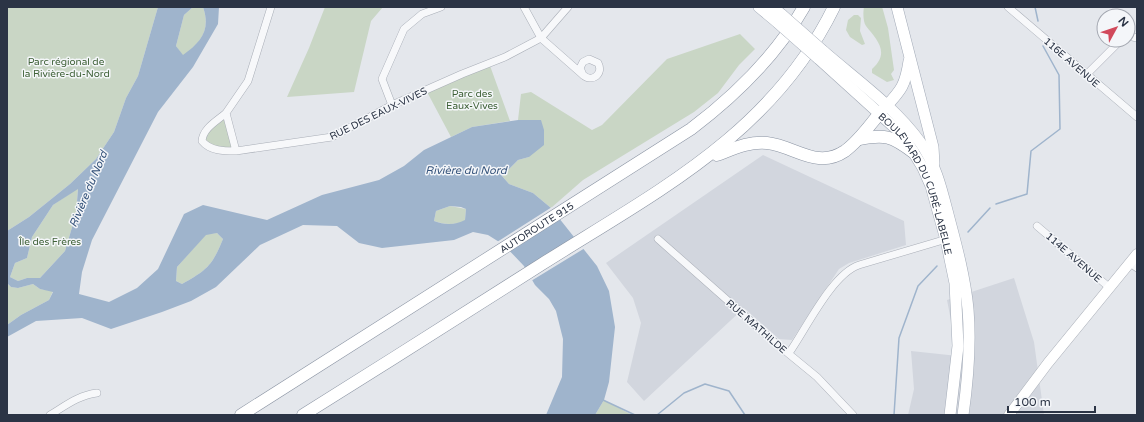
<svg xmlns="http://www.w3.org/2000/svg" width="1144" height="422" font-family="'Varela Round',sans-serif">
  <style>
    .built { fill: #d2d6de }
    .green { fill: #c9d6c5 }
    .water { fill: #9fb4cc; fill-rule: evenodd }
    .pier { fill: #e4e7ec }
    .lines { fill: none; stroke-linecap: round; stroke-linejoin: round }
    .stream { stroke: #9fb4cc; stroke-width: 1.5 }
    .minor-casing { stroke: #a9aeb7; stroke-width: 8 }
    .secondary-casing { stroke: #a9aeb7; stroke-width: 11 }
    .primary-casing { stroke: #a3abb8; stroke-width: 12 }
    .motorway-casing { stroke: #8b94a3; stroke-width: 13 }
    .minor { stroke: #f7f8fa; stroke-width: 7 }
    .secondary { stroke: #fff; stroke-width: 10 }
    .primary { stroke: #fff; stroke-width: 11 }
    .motorway { stroke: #fff; stroke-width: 12 }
    .primary-bridge-casing { stroke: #a3abb8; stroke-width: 12; stroke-linecap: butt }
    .primary-bridge { stroke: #fff; stroke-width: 11 }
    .labels { text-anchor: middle; stroke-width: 3; stroke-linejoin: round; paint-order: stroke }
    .park-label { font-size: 10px; fill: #3f6138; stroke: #f4f6f9 }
    .street-label { font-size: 10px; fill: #2b3445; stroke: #f4f6f9 }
    .water-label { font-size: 11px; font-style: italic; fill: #34527a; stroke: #f4f6f9 }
  </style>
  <rect width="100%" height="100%" fill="#e4e7ec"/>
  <path class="built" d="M763 155 904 221 906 245 849 263 839 269 792 340 779 339 744 308 644 401 627 382 641 323 633 298 606 263Z
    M1014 278 1034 342 1044 415H908L914 389 911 351 958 356 947 300Z"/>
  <path class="green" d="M7 7H158L138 76 126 98 114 132 96 159 70 184 29 217 7 231Z
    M193 7H203C211 30 201 42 183 56L176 46 184 15Z
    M325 7H383L371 21 354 92 287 97 309 48Z
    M864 7H882L883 10 888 28 894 70 891 74 894 80 887 82 872 73V69C891 52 876 39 866 26 863 22 863 12 864 7Z
    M854 15H858L861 18 860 31 865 44 862 45 850 37 846 30 848 20Z
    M740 34 755 49 739 65 718 93 694 112 583 180 551 208 533 193 509 184 502 176 518 160 529 157 541 120H518L521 94 531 92 592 130 602 125 667 59Z
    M489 63 510 121 472 127 451 137 426 90Z
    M226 113 236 151 207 147 203 135Z
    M78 188 76 214 65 251 40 278H27L18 281 10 277 15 263 27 258 32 237 53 205Z
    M450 206 466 209 465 221C455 225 445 225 434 221L436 211Z
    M217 233 223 239C212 266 207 270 182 284L176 281 177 267 206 234Z
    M7 283 11 287 18 288 33 284 40 289 53 291 49 300 21 315 7 325Z
    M604 400 632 415H595Z"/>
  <path class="water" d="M158 7H193L184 15 176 46 183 55C201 42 211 30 203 7H219L218 24 193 67 158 112 92 240 82 272 79 294 109 302 137 288 158 269 184 214 203 205 267 220 322 195 379 180 404 166 424 150 472 127 518 120H541L544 130V145L529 157 518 160 502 176 509 184 533 193 551 208 597 266 609 291 615 327 609 382 604 400 595 415H546L562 377 563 339 556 311 549 299 535 285 524 266 504 245 488 235 473 232 454 240 382 248 359 243 337 226 303 225 260 245 216 287 191 301 162 312 111 329 82 318 36 321 7 337V325L21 315 49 300 53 292 40 289 33 284 18 288 11 287 7 283V231L29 217 70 184 96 159 114 132 126 98 138 76ZM78 189 76 214 65 251 40 278H27L18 281 10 277 15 263 27 258 32 237 53 205ZM450 206 461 207 466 209 465 220C455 225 445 225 434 221L436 211ZM217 233 223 239C212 266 207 270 182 284L176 281 177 267 206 235Z"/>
  <path class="pier" d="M552 207 561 217 503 246 497 242Z
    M581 243 585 248 531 281 524 270Z"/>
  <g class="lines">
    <path class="stream" d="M1035 7 1038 21
      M996 204 1027 194 1031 151 1060 129 1059 75 1043 46
      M968 232 990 208
      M603 400 635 415
      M657 415 684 393 705 384 729 391 745 415
      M894 415 899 338 918 286 937 266"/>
    <g class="minor-casing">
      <path id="minor" d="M271 7 248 81 226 113 236 151 332 137 392 105 462 74 505 57 541 38 568 7
        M524 7 541 38 583 75C592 83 604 74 598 63L589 59 583 62 580 68 583 75
        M1008 7 1137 117
        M1128 36 1137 38
        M1086 75 1121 40
        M392 105 382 79 404 29 422 14 441 7
        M226 113C217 121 203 128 202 141 210 151 224 151 236 151
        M1037 226 1110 288
        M658 239 778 345 817 377 853 415
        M1130 263 1137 268
        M789 353C806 329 832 274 859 265L950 238
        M50 415C65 406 79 395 97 393"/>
    </g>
    <g class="secondary-casing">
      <path id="secondary" d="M1009 415 1048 363 1137 254"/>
    </g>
    <g class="primary-casing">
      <g id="primary">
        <path d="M759 7 777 22"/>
        <path d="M773 7 782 15"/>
        <path d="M897 7 933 147 934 164"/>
        <path d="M823 51C855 79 894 106 920 142 936 164 942 191 949 218 957 248 965 278 968 309 971 345 968 380 963 415"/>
        <path id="s1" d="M818 58 903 135 923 168 931 186 946 240 955 283 958 346 950 415"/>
        <path d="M882 111C900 91 905 88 909 61"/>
      </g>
    </g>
    <g class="motorway-casing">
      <g id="motorway">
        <path d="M859 139C885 134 892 136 913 152"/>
        <path d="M717 155C733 149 749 141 767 143 795 146 817 170 845 151 859 141 869 126 880 113"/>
        <path id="s2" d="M241 415 691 129C736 95 776 56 804 7"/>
        <path d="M303 415C383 365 462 315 542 264 656 192 772 134 834 7"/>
      </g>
    </g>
    <use href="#minor" class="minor"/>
    <use href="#secondary" class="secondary"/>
    <use href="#primary" class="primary"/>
    <use href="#motorway" class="motorway"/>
    <g class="primary-bridge-casing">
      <path id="primary-bridge" d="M782 15 823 51
        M777 22 818 58"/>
    </g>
    <use href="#primary-bridge" class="primary-bridge"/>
  </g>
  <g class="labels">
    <g class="park-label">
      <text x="66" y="65">Parc régional de<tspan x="66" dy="12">la Rivière-du-Nord</tspan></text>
      <text x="472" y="97">Parc des<tspan x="472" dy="12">Eaux-Vives</tspan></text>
      <text x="50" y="245">Île des Frères</text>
    </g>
    <g class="street-label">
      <text transform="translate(1072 62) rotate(41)" y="4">116E AVENUE</text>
      <text transform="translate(378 113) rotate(-26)" y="4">RUE DES EAUX-VIVES</text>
      <text dy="4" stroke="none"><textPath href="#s1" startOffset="164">BOULEVARD DU CURÉ-LABELLE</textPath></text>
      <text dy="4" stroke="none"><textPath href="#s2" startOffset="350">AUTOROUTE 915</textPath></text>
      <text transform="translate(1074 257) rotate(41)" y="4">114E AVENUE</text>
      <text transform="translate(757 326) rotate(41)" y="4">RUE MATHILDE</text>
    </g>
    <g class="water-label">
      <text x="466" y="174">Rivière du Nord</text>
      <text transform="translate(88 189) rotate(-67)" y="4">Rivière du Nord</text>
    </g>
  </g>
  <rect width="1144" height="422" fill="none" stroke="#2b3445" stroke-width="16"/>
  <g transform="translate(1116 28) rotate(50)"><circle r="19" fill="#f4f6f9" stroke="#a4a8b1"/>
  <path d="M0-3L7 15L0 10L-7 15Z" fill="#d1495b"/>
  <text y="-6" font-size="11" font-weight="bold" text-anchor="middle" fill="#2b3445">N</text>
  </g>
  <path d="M1008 406v6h87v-6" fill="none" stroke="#2b3445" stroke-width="2"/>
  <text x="1014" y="406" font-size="12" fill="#2b3445" stroke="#f4f6f9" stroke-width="3" paint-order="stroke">100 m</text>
</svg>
